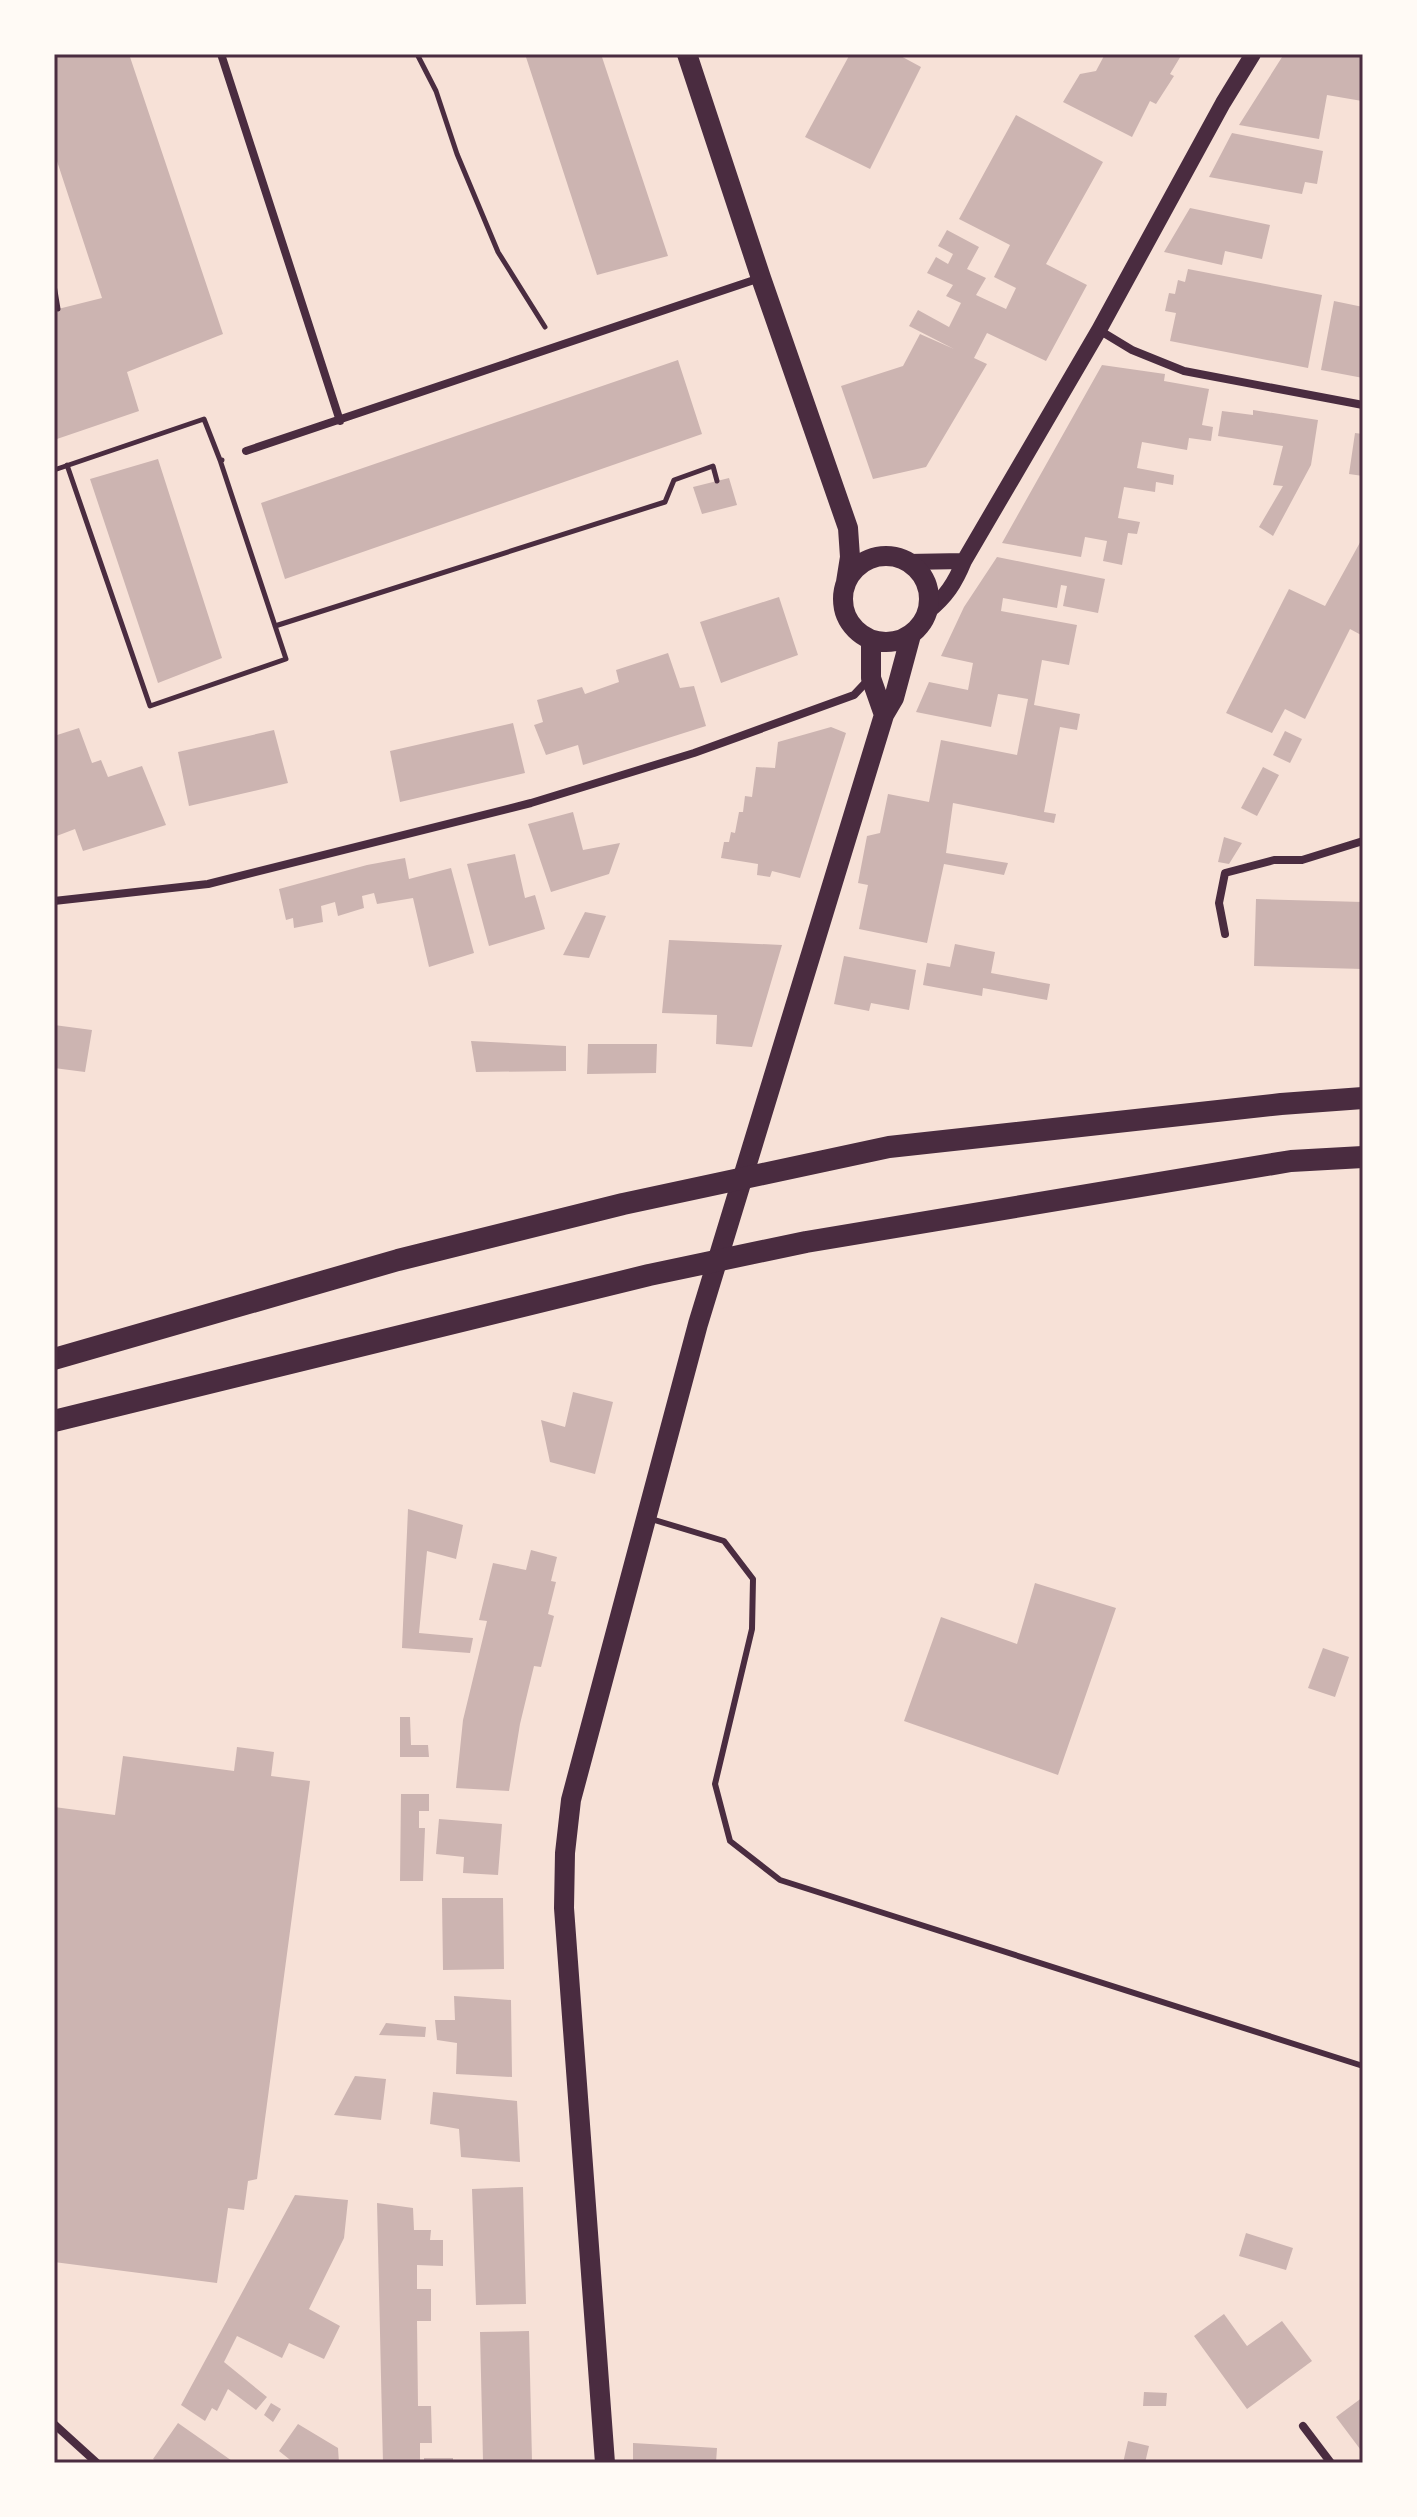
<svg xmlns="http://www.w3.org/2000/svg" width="1417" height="2517" font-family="'PT Sans Narrow',sans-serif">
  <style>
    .building { fill: #ccb4b1 }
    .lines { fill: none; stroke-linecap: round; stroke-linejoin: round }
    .path { stroke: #4a2c40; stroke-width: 5 }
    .service { stroke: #4a2c40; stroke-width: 6 }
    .minor { stroke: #4a2c40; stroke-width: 8 }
    .secondary { stroke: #4a2c40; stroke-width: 16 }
    .primary { stroke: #4a2c40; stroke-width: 20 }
    .trunk { stroke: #4a2c40; stroke-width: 22 }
    .neatline { fill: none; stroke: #4a2c40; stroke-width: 3 }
  </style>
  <rect width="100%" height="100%" fill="#f7e1d7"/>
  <path class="building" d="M54 54H129L223 334 127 372 139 411 54 440V310L102 298 54 152Z
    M525 54H601L668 256 597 275Z
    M850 54H897L921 67 870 169 805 137Z
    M1105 54H1182L1170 74 1174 76 1156 104 1150 101 1132 137 1063 102 1080 74 1096 71Z
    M1284 54H1363L1362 101 1327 95 1319 139 1239 125Z
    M1016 115 1103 162 1046 264 1087 285 1046 361 987 333 974 358 987 364 926 467 873 479 841 386 903 366 920 334 954 349 909 326 918 310 949 327 961 303 946 296 953 285 927 273 936 257 948 264 953 254 938 246 947 230 979 247 967 269 986 278 976 295 1006 309 1016 288 994 277 1010 245 959 219Z
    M1232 133 1323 151 1317 184 1305 182 1302 194 1209 177Z
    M1190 208 1270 225 1262 259 1225 251 1222 265 1164 252Z
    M1188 269 1322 295 1308 368 1170 341 1176 313 1165 311 1169 293 1175 294 1178 280 1185 282Z
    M1334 301 1363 307V378L1321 370Z
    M678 360 702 434 285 579 261 503Z
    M1102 365 1165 374 1164 381 1209 389 1202 425 1213 427 1211 441 1189 438 1187 450 1142 442 1137 468 1174 475 1173 485 1156 482 1155 492 1124 487 1118 518 1140 522 1137 534 1128 533 1122 565 1103 561 1107 541 1085 537 1081 557 1002 543Z
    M1253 410 1318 420 1311 465 1273 536 1259 527 1283 486 1273 485 1283 446 1218 436 1222 411 1253 415Z
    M1355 433 1363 434V476L1349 474Z
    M158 459 222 658 158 683 90 479Z
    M729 478 737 505 702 514 693 487Z
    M1363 537V636L1350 629 1305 719 1285 709 1272 733 1226 713 1289 589 1325 606Z
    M997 557 1105 579 1098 613 1063 606 1067 586 1061 585 1057 608 1003 598 1001 611 1077 625 1069 665 1042 660 1034 705 1080 714 1077 730 1060 727 1044 812 1056 814 1054 823 953 803 946 853 1008 863 1004 875 944 864 927 943 859 929 868 885 858 883 867 836 880 833 888 794 929 802 941 740 1017 755 1028 699 998 694 991 727 916 712 929 682 968 690 973 663 941 656 964 607Z
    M779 597 798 655 721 683 700 622Z
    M668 653 680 688 694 686 706 726 583 765 578 745 546 755 534 725 543 722 537 700 582 687 585 694 619 682 616 670Z
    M513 723 525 773 400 802 390 751Z
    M831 727 846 733 800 878 772 871 770 877 757 875 758 864 721 858 724 842H729L731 832 735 833 739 812H743L745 796 752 797 756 767 775 768 778 742Z
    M79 728 92 763 101 760 108 777 142 766 166 825 83 851 75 829 54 837V736Z
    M274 730 288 783 189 806 178 752Z
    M1285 731 1302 739 1290 763 1273 755Z
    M1263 767 1279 775 1257 816 1241 808Z
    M573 812 583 850 620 843 609 874 551 892 528 824Z
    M1224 837 1242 843 1229 864 1218 862Z
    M515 854 525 898 535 895 545 929 489 946 467 864Z
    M405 858 409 879 451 868 474 953 429 967 413 898 377 904 374 893 362 896 364 908 338 916 335 902 321 906 323 922 294 928 293 918 286 920 279 889 367 865Z
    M1256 899 1363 902V969L1254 966Z
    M585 912 606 916 589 958 563 955Z
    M669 940 782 945 752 1047 716 1044 717 1015 662 1013Z
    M955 944 995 952 991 973 1050 984 1047 1000 983 988 982 996 923 985 927 963 950 967Z
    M844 956 916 970 909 1010 871 1003 869 1011 834 1004Z
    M54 1025 92 1030 85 1072 54 1068Z
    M471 1041 566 1046V1071L476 1072Z
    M588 1044H657L656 1073 587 1074Z
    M573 1392 613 1402 595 1474 550 1462 541 1420 565 1427Z
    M408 1509 463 1525 456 1559 427 1551 419 1633 473 1638 470 1653 402 1648Z
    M531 1550 557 1557 551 1581 556 1582 548 1614 554 1616 541 1667 534 1666 520 1724 509 1791 456 1788 463 1720 487 1621 479 1620 493 1563 526 1570Z
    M1035 1583 1116 1608 1058 1775 904 1721 941 1617 1017 1644Z
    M1323 1648 1349 1657 1335 1697 1308 1688Z
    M400 1717H410L411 1745H428L429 1757H400Z
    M237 1747 274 1752 271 1776 310 1781 257 2179 248 2181 244 2210 228 2208 217 2283 54 2262V1807L115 1815 123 1756 234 1771Z
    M401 1794H429V1811H419V1828H425L423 1881H400Z
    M439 1819 502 1824 498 1875 463 1873 464 1857 436 1854Z
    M442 1898H503L504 1969 443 1970Z
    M454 1996 511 2000 512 2077 456 2074 457 2043 437 2040 435 2020H455Z
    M386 2023 426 2027 425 2037 379 2035Z
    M355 2076 386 2079 381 2120 334 2115Z
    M433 2092 517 2101 520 2162 461 2157 459 2129 430 2124Z
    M523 2187 526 2304 476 2305 472 2189Z
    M295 2195 348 2200 344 2238 309 2309 340 2326 324 2359 289 2343 282 2358 237 2336 224 2362 267 2397 256 2410 228 2389 217 2411 212 2408 205 2421 181 2405Z
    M377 2203 413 2208 414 2230H431L430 2240H443V2266L417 2265V2289H431V2321H417L418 2406H431L432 2443H420V2463H383Z
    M1246 2233 1293 2248 1286 2270 1239 2256Z
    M1224 2314 1247 2346 1282 2321 1312 2361 1247 2409 1194 2336Z
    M529 2331 532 2461H483L480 2332Z
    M1144 2392 1167 2393 1166 2406H1143Z
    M1363 2397V2453L1336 2417Z
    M271 2403 281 2409 273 2422 264 2415Z
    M178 2423 235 2463H159L153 2459Z
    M298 2424 338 2448 339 2463H294L279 2451Z
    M1128 2441 1149 2446 1145 2463H1123Z
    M633 2443 717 2448 716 2463H633Z
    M424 2458H453V2463H424Z"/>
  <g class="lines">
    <path class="path" d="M417 54 436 91 457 154 498 252 545 327
      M54 285 58 309
      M67 465 150 706 286 659 220 460
      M54 470 204 419 220 460H222
      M275 626 665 502 674 480 713 466 717 481"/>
    <path class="service" d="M648 1518 724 1541 753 1579 752 1629 715 1784 730 1841 780 1880 1363 2066"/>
    <path class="minor" d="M221 54 340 421
      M1099 330 1132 350 1184 371 1363 405
      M246 451 760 278
      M54 901 208 884 531 803 694 753 854 695 870 678
      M1225 934 1219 903 1225 873 1274 860H1302L1363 841
      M54 2424 97 2463
      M1303 2426 1331 2463"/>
    <path class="secondary" d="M907 562 964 561
      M927 612C946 597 955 583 964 561L1099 330 1223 103 1253 54"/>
    <path class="primary" d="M687 54 761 278 848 528 850 557 846 582
      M843 599a43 43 0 1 1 86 0a43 43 0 1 1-86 0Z
      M871 640V678L884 715
      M605 2463 564 1908 565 1853 571 1800 698 1324 884 715 894 698 911 635"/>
    <path class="trunk" d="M54 1359 398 1260 623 1204 889 1147 1281 1104 1363 1098
      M54 1421 649 1275 806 1242 1291 1161 1363 1157"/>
  </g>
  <rect width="1417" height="2517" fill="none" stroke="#fffaf5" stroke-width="112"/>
  <rect x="56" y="56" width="1305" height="2405" class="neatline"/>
</svg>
